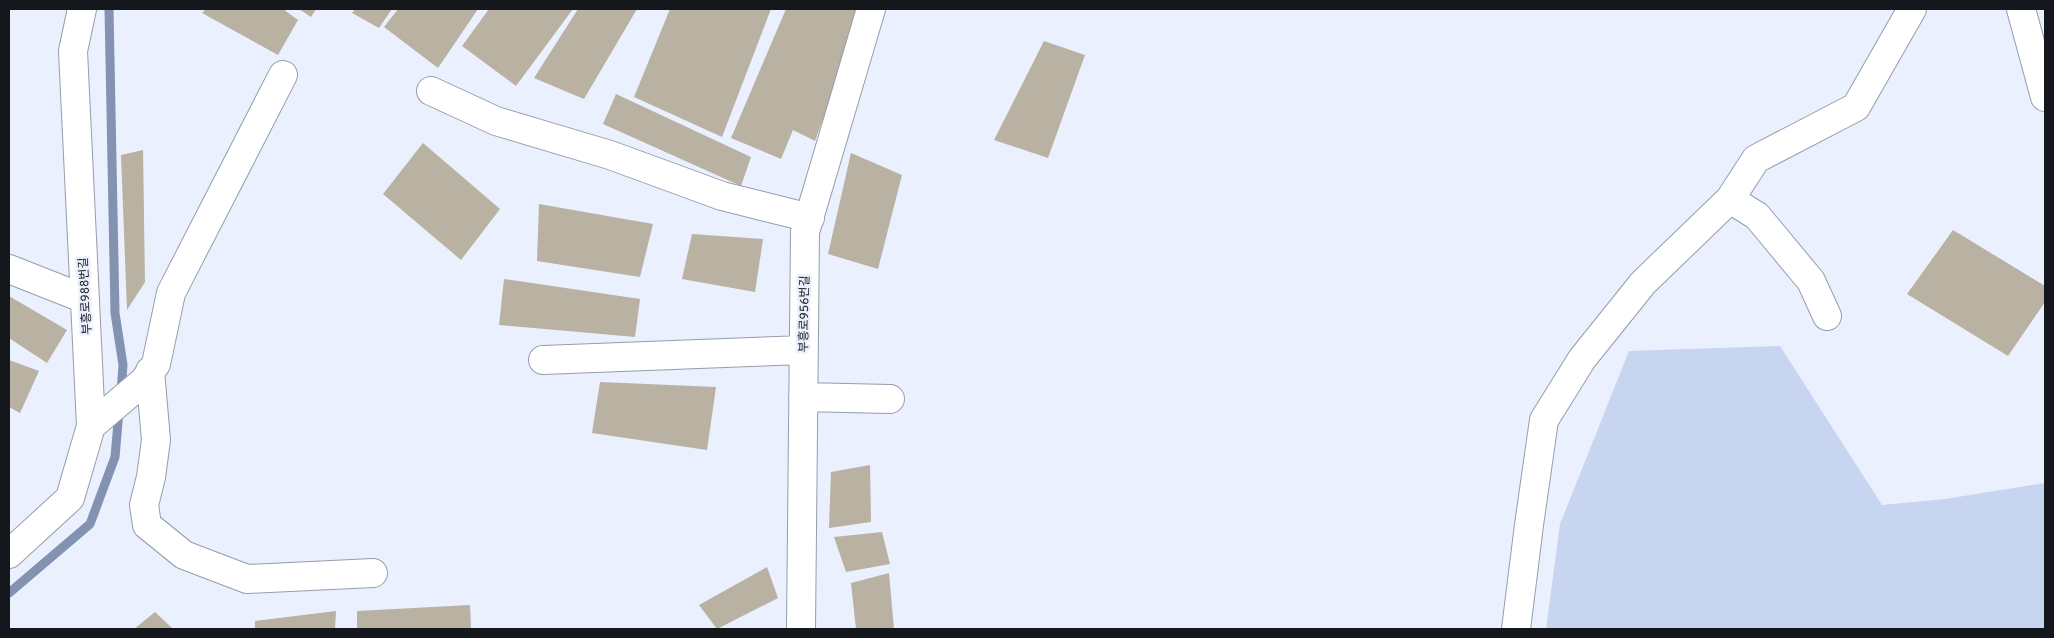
<svg xmlns="http://www.w3.org/2000/svg" width="2054" height="638" font-family="Overpass,'Noto Sans KR',sans-serif">
  <style>
    .green { fill: #c7d5f1 }
    .lines { fill: none; stroke-linecap: round; stroke-linejoin: round }
    .stream { stroke: #8292b0; stroke-width: 9 }
    .building { fill: #b9b1a2 }
    .minor-casing { stroke: #959dab; stroke-width: 30 }
    .minor { stroke: #fff; stroke-width: 28 }
    .labels { text-anchor: middle; stroke-width: 5; stroke-linejoin: round; paint-order: stroke }
    .street-label { font-size: 12px; fill: #14171c; stroke: #eaf0fd }
  </style>
  <rect width="100%" height="100%" fill="#eaf0fd"/>
  <path class="green" d="M1780 346 1882 505 1945 499 2045 483V629H1546L1560 524 1629 351Z"/>
  <g class="lines">
    <path class="stream" d="M109 9 115 313 123 365 121 393
      M9 593 90 524 115 457 119 411"/>
  </g>
  <path class="building" d="M206 9H283L298 20 278 55 202 13Z
    M299 9H316L311 17Z
    M355 9H392L379 28 352 13Z
    M398 9H478L438 68 384 27Z
    M489 9H573L516 86 462 46Z
    M578 9H637L584 99 534 78Z
    M670 9H771L722 137 634 97Z
    M786 9H863L815 141 793 130 781 159 731 138Z
    M1044 41 1085 55 1048 158 994 140Z
    M616 94 751 157 741 186 603 124Z
    M423 143 500 209 461 260 383 194Z
    M143 150 145 282 127 310 121 155Z
    M851 153 902 175 878 269 828 254Z
    M539 204 653 224 640 277 537 261Z
    M1953 230 2045 286V302L2008 356 1907 294Z
    M692 234 763 239 755 292 682 279Z
    M504 279 640 299 635 337 499 325Z
    M9 296 67 330 47 363 9 338Z
    M9 360 39 371 20 413 9 407Z
    M600 382 716 387 707 450 592 433Z
    M870 465 871 522 829 528 831 472Z
    M882 532 890 564 846 572 834 537Z
    M767 567 778 598 717 629 699 605Z
    M889 573 894 629H856L851 583Z
    M470 605 471 629H357V611Z
    M336 611 335 629H255V621Z
    M155 612 173 629H134Z"/>
  <g class="lines">
    <g class="minor-casing">
      <path id="minor" d="M2021 9 2045 97
        M431 91 496 121 610 155 722 196 810 218
        M1730 199 1757 216 1811 281 1827 316
        M9 269 85 299
        M543 360 804 350
        M150 371 156 440 151 477 144 505 147 525 184 555 247 579 373 573
        M803 397 890 399
        M91 426 144 381 156 364 171 293 283 75
        M9 554 70 498 91 426 73 51 82 9
        M801 629 805 232 871 9
        M1516 629 1529 525 1544 420 1582 359 1643 283 1730 199 1756 159 1856 107 1912 9"/>
    </g>
    <use href="#minor" class="minor"/>
  </g>
  <g class="labels">
    <g class="street-label">
      <text transform="translate(85 296) rotate(-93)" y="4">부흥로988번길</text>
      <text transform="translate(804 314) rotate(-89)" y="4">부흥로956번길</text>
    </g>
  </g>
  <rect width="2054" height="638" fill="none" stroke="#14171c" stroke-width="20"/>
</svg>
